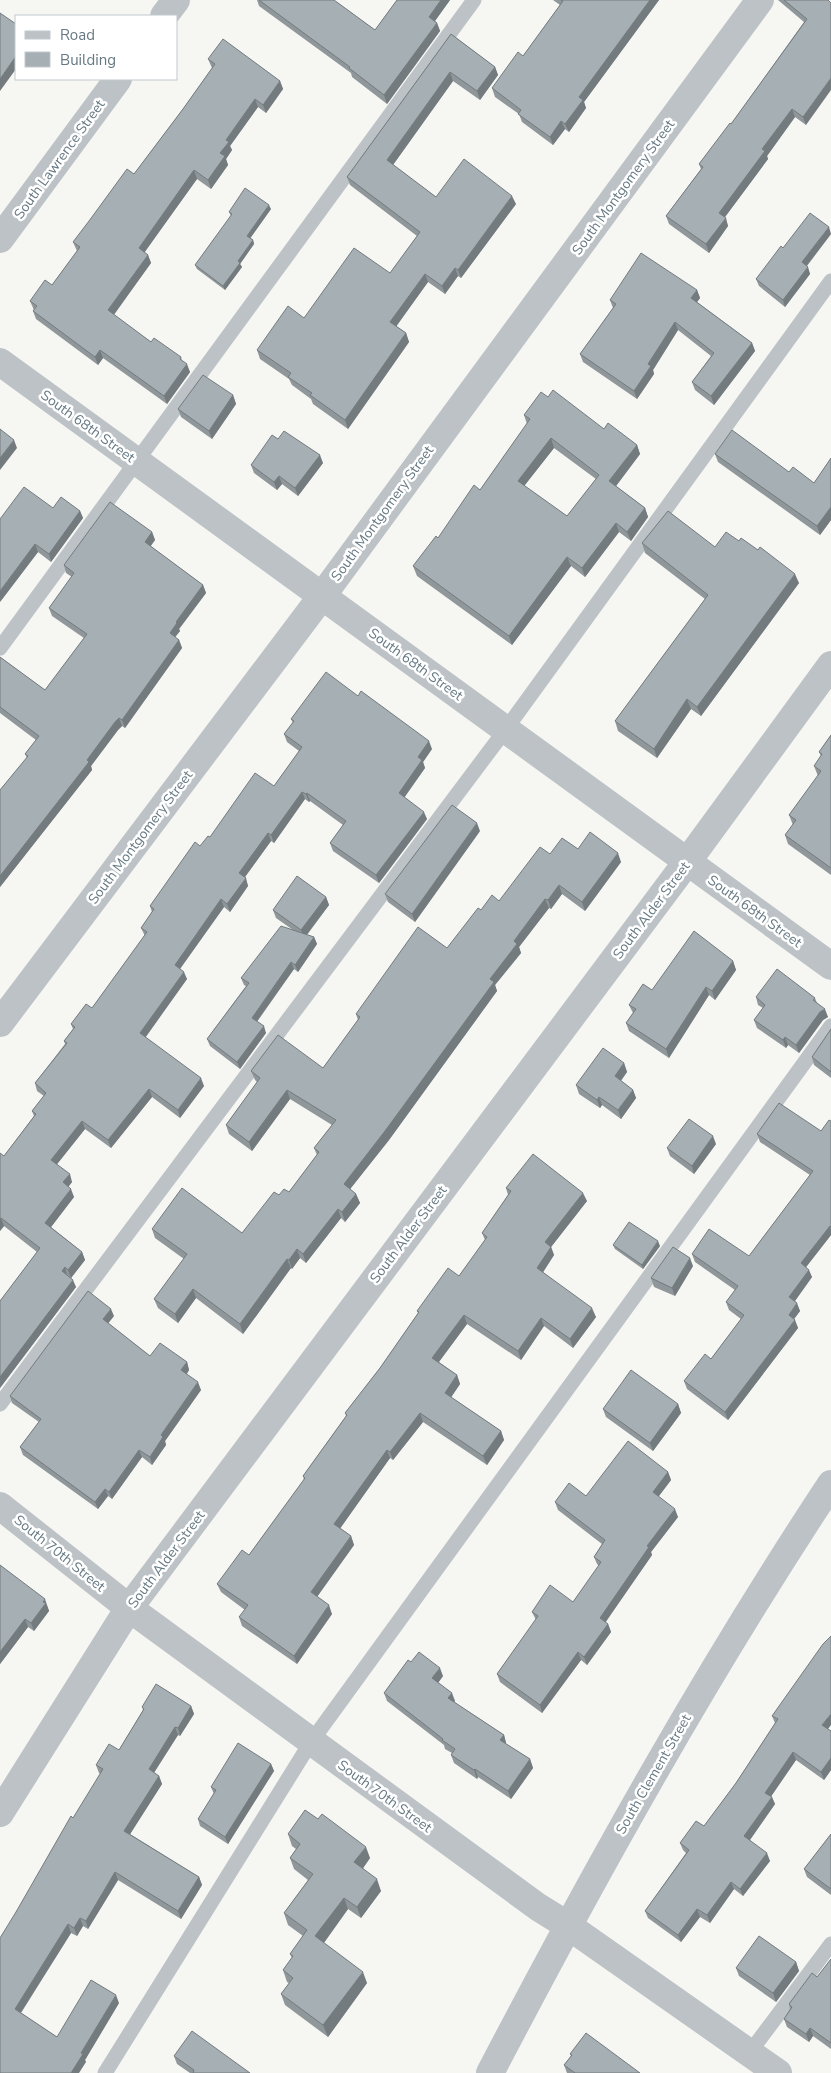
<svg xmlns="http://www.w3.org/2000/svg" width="831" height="2073" font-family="'Nunito Sans',sans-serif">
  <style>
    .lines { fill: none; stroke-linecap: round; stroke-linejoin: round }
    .lane { stroke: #bcc2c5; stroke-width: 15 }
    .street { stroke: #bcc2c5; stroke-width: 28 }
    .wall { fill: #8f979b; fill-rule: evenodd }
    .shaded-wall { fill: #747b7e }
    .building { fill: #a6b0b4; stroke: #747b7e; fill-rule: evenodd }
    .labels { text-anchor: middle; stroke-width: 5; stroke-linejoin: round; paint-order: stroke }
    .street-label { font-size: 14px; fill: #667983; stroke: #fff }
  </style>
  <rect width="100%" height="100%" fill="#f6f6f3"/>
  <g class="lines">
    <path class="lane" d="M0 648 474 0
      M0 1404 506 729 831 281
      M750 2052 831 1944
      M105 2073 311 1742 831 1026"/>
    <path class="street" d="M164 16 176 0
      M0 239 118 79
      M0 362 831 966
      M0 1023 322 596 760 0
      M0 1506 129 1608 538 1907 567 1925 778 2073
      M0 1813 129 1608 687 862 831 665
      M490 2073C595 1872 706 1673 831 1484"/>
  </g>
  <path class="wall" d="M257 0 338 3 375 30 397 0H450L435 21 437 23 440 31 387 104 352 77 351 73 259 6Z
    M553 0H659L584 102 586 108 569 132 565 129 553 145 522 122 519 114 495 97 492 88 523 56 560 5Z
    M778 0H828L806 125 795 117 767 156 768 159 725 217 728 226 709 253 669 224 666 216 701 169 699 164 731 124 804 22Z
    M451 34 495 67 498 75 480 100 453 81 393 165 436 197 516 204 461 278 458 276 445 294 428 282 396 326 406 333 409 342 348 429 313 404 311 399 292 385 289 379 260 359 257 350 304 318 390 273 417 236 350 185 347 177Z
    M208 59 280 81 283 89 266 113 258 107 230 146 232 150 226 159 228 165 211 189 197 179 144 252 148 255 151 263 113 315 151 342 181 357 182 361 190 372 167 404 103 358 98 365 36 319 33 311 34 310 30 301 52 285 77 251 73 242 134 174 183 109 212 68Z
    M271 209 250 238 253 240 254 244 240 264 242 267 225 290 197 269 195 265 231 216 229 212Z
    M831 234 807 266 810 274 785 307 759 286 756 279 783 248Z
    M697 290 700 298 697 302 752 343 755 351 714 405 695 390 692 382 711 356 678 330 653 370 654 374 637 399 583 362 580 354 613 308 610 300Z
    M233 395 236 404 212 439 181 417 178 409Z
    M548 397 604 429 637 445 640 454 616 486 645 508 648 517 631 541 619 532 585 577 571 566 512 645 417 576 413 566 438 538 480 490 527 424 524 415ZM554 448 596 479 567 516 524 486Z
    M278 439 323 463 298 496 282 484 277 490 254 473 251 465Z
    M715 454 814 483 831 458V520L820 535 718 462Z
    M53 508 80 511 83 518 51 562 38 552 0 602Z
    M152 532 155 540 150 546 203 585 206 593 179 629 180 631 175 637 179 640 182 648 125 728 122 726 118 730 91 766 92 770 0 887V790L27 758 25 754 36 740 0 713V657L45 690 84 638 52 616 49 608 72 577 66 573 64 565Z
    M642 543 715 547 799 583 701 716 691 709 657 758 618 731 615 721 705 599 645 553Z
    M291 719 432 749 423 762 425 768 404 797 427 819 379 883 333 851 330 843 343 825 310 801 309 802 305 799 274 843 271 841 245 877 248 886 230 912 224 907 180 969 187 979 145 1037 204 1086 180 1118 152 1097 111 1148 85 1129 57 1164 72 1182 68 1187 74 1197 51 1227 82 1252 85 1260 71 1278 76 1287 0 1388V1301L37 1252 4 1226 0 1231 4 1156 34 1116 32 1111 44 1096 37 1091 35 1083 65 1044 64 1041 73 1029 71 1024 92 1008 145 936 141 928 152 912 150 906 200 846 210 837 274 786 299 751 287 742 284 734 293 723Z
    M831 735V875L788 844 785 835 793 825 789 815 818 776 814 766 821 756 819 752Z
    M480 831 415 922 388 902 385 894Z
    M578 849 621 862 585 911 562 894 551 909 549 908 519 947 521 953 495 985 497 991 389 1140 350 1189 356 1194 360 1203 345 1222 341 1218 306 1263 300 1258 292 1269 291 1268 243 1334 196 1298 178 1323 158 1308 154 1299 184 1259 155 1238 152 1229 242 1233 279 1195 289 1192 317 1155 314 1148 332 1125 290 1099 252 1151 229 1134 226 1125 257 1082 255 1080 251 1071 323 1068 358 1020 356 1014 447 948 481 910 499 901 550 854Z
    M326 897 329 905 307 935 314 937 317 944 298 972 294 969 257 1022 266 1033 240 1069 210 1046 207 1039 246 986 244 985 241 978 293 930 276 918 273 910Z
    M733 961 736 970 715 1000 709 995 669 1058 629 1031 626 1023 633 1013 629 1005 652 990Z
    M756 997 815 998 817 1003 828 1017 823 1020 799 1053 788 1045 786 1048 757 1028 754 1020 763 1008 758 1005Z
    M831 1029V1078L814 1065 812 1057Z
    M624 1063 627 1072 621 1081 633 1090 636 1098 621 1119 602 1105 600 1108 579 1094 576 1085Z
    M831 1121V1235L806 1267 812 1277 795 1301 800 1311 794 1319 798 1328 728 1420 687 1389 684 1381 711 1359 741 1319 729 1310 726 1302 735 1290 695 1262 692 1254 749 1256 810 1175 760 1142 757 1134 821 1131Z
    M716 1144 694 1174 670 1156 667 1148Z
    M506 1188 587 1201 551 1247 554 1255 543 1272 596 1317 573 1348 544 1326 521 1360 467 1324 439 1362 457 1375 460 1384 451 1397 501 1431 504 1440 487 1465 423 1422 393 1460 390 1458 340 1528 351 1536 354 1545 317 1597 332 1614 297 1664 242 1626 239 1617 245 1610 221 1592 217 1584 249 1555 304 1480 303 1476 346 1416 345 1413 380 1368 418 1313 417 1311 459 1276 485 1240 482 1233 508 1195Z
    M613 1245 660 1246 643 1269 615 1249Z
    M693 1266 675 1296 654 1287 651 1278Z
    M114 1316 108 1323 150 1356 187 1362 189 1370 187 1374 201 1390 165 1441 166 1445 152 1465 142 1457 112 1499 108 1496 98 1509 23 1455 20 1447 39 1422 12 1403 10 1396Z
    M678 1404 681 1413 653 1451 606 1417 603 1409Z
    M668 1472 671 1480 658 1497 678 1517 651 1552 652 1555 605 1622 608 1624 611 1632 587 1665 581 1660 542 1713 500 1682 497 1674 536 1620 532 1612 573 1602 599 1566 597 1564 594 1557 602 1544 558 1510 555 1502 586 1496Z
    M0 1565 48 1607V1608L49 1611 34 1631 28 1627 0 1664Z
    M411 1662 443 1676 438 1683 455 1701 454 1702 504 1735 506 1743V1744L530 1759 533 1768 511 1799 478 1777 477 1779 454 1763 451 1755 452 1753 445 1749 444 1745 387 1701 384 1693Z
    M191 1706 194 1714 180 1736 178 1735 154 1773 159 1776 162 1784 130 1834 199 1877 202 1885 181 1919 118 1880 88 1929 83 1926 77 1936 71 1933 21 2013 57 2037 119 2003 85 2060 86 2062 0 2073 16 1912 101 1774 99 1773 96 1765 119 1750 143 1710 142 1707Z
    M772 1716 828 1729 831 1731V1770L824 1780 796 1760 771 1796 775 1804 750 1840 770 1861 743 1896 734 1889 710 1923 700 1917 681 1942 648 1918 645 1911 686 1853 683 1850 680 1843 704 1826 736 1783 775 1723Z
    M271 1764 274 1771 228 1844 200 1826 198 1819 214 1794 211 1787Z
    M288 1834 370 1858 363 1868 381 1891 361 1918 348 1909 324 1943 367 1983 328 2037 285 2005 281 1994 289 1983 287 1982 283 1970 292 1958 290 1954 303 1936 288 1925 284 1913 308 1880 294 1869 290 1858 296 1849 292 1846Z
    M831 1834V1895L807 1877 804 1869Z
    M831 1959V2049L813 2036 809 2042 787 2027 784 2019 790 2009 789 2004 817 1977Z
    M796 1962 799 1971 776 2002 739 1976 736 1968Z
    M570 2054 640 2073H567L564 2065 571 2056Z
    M174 2056 250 2073H190L177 2064Z"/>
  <path class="shaded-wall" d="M441 0H450L432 25 429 17Z
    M650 0H659L584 102 586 108 569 132 565 124 579 97Z
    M437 23 440 31 387 104 384 95Z
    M16 56V69L0 91V79Z
    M495 67 498 75 480 100 477 91Z
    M450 72 453 81 390 169 387 160Z
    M831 78V90L806 125 803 117Z
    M280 81 283 89 266 113 263 105Z
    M255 99 258 107 230 146 232 150 226 159 228 165 211 189 208 180 226 140Z
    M792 109 795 117 767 156 768 159 722 221 719 213 762 149Z
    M561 121 565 129 553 145 550 137Z
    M194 170 197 179 142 256 139 248Z
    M512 196 516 204 461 278 458 270Z
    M269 205 271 209 249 240 247 236Z
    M726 218 728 226 709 253 706 244Z
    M829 227 831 234 804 269 802 262Z
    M253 240 254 244 240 264 242 267 225 290 223 286 238 261Z
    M148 255 151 263 111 319 108 310Z
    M808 267 810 274 785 307 783 300Z
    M455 268 458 276 445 294 442 286Z
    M425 274 428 282 393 331 390 322Z
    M697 290 700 298 694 306 691 298Z
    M675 322 678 330 653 370 654 374 637 399 634 391 648 364Z
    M406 333 409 342 348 429 345 420Z
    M752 343 755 351 714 405 711 396Z
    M100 350 103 358 98 365 95 357Z
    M187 364 190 372 167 404 164 396Z
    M233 395 236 404 212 439 209 431Z
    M551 438 554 448 521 490 518 481Z
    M14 440 17 448 0 470V458Z
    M637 445 640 454 613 490 609 481Z
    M320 455 323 463 298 496 295 488Z
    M279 476 282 484 277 490 274 482Z
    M831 507V520L820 535 817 526Z
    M645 508 648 517 631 541 627 532Z
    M80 511 83 518 51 562 49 554Z
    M616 523 619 532 585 577 582 568Z
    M152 532 155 540 148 550 145 542Z
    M35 544 38 552 0 602V591Z
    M567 557 571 566 512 645 509 636Z
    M795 574 799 583 701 716 697 707Z
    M203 585 206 593 179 629 180 631 172 641 170 633 176 622Z
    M179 640 182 648 125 728 122 720Z
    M687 699 691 709 657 758 654 749Z
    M119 718 122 726 118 730 91 766 92 770 0 887V876L115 722Z
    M429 741 432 749 423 762 425 768 402 801 399 793 418 757Z
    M302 792 305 799 274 843 271 835Z
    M307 793 310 801 309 802 306 794Z
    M424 812 427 819 379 883 376 875Z
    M477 823 480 831 415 922 412 914Z
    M268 833 271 841 242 881 239 873Z
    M618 853 621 862 585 911 582 902Z
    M246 878 248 886 230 912 227 904Z
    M559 885 562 894 551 909 548 900Z
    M326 897 329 905 304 938 301 930Z
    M221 899 224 907 177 973 175 965Z
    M545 899 549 908 519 947 521 953 495 985 497 991 389 1140 347 1193 344 1184 490 979 514 941Z
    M314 937 317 944 298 972 295 965Z
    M733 961 736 970 715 1000 712 991Z
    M291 962 294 969 254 1025 252 1018Z
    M184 972 187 979 143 1041 140 1033Z
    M706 987 709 995 669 1058 666 1049Z
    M825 1009 828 1017 823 1020 799 1053 796 1045 820 1012Z
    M264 1026 266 1033 240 1069 237 1062Z
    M785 1037 788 1045 786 1048 783 1040Z
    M624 1063 627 1072 618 1084 615 1076Z
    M201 1078 204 1086 180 1118 178 1110Z
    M149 1089 152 1097 111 1148 108 1140Z
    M287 1090 290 1099 252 1151 249 1142Z
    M633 1090 636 1098 621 1119 618 1110Z
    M599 1097 602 1105 600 1108 597 1100Z
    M82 1121 85 1129 54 1168 51 1160Z
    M713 1136 716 1144 694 1174 692 1166Z
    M70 1174 72 1182 66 1190 63 1182Z
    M71 1189 74 1197 48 1231 45 1223Z
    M583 1193 587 1201 551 1247 554 1255 540 1277 537 1268 545 1242Z
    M356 1194 360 1203 345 1222 342 1212Z
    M338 1209 341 1218 306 1263 303 1254Z
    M1 1218 4 1226 0 1231V1219Z
    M830 1226 831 1230V1235L803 1271 801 1263Z
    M658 1241 660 1246 643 1269 642 1265Z
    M297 1249 300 1258 292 1269 289 1260Z
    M82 1252 85 1260 71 1278 68 1270Z
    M690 1258 693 1266 675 1296 672 1288Z
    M287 1259 291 1268 243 1334 240 1324Z
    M65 1267 67 1275 62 1271Z
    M809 1270 812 1277 792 1305 789 1297Z
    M73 1280 76 1287 0 1388V1377Z
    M193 1289 196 1298 178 1323 175 1314Z
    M797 1303 800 1311 791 1323 789 1315Z
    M592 1308 596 1317 573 1348 570 1339Z
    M111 1309 114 1316 106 1326 103 1319Z
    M464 1315 467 1324 435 1367 432 1358Z
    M541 1318 544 1326 521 1360 518 1351Z
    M795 1320 798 1328 728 1420 725 1412Z
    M187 1362 189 1370 184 1377 181 1370Z
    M457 1375 460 1384 448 1402 445 1393Z
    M198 1382 201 1390 165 1441 166 1445 152 1465 150 1457 161 1435Z
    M678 1404 681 1413 653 1451 650 1443Z
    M420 1413 423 1422 393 1460 390 1452Z
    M501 1431 504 1440 487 1465 483 1456Z
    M139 1450 142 1457 112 1499 109 1492Z
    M387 1450 390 1458 337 1533 334 1524Z
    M668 1472 671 1480 656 1500 653 1492Z
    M105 1489 108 1496 98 1509 95 1502Z
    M675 1509 678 1517 651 1552 652 1555 603 1626 600 1618 647 1546Z
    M351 1536 354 1545 314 1601 311 1592Z
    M45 1599 49 1611 34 1631 31 1623Z
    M329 1605 332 1614 297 1664 294 1656Z
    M25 1619 28 1627 0 1664V1652Z
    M608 1624 611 1632 587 1665 584 1657Z
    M578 1652 581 1660 542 1713 540 1705Z
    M440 1668 443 1676 435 1687 432 1678Z
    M452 1693 455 1701 451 1706 448 1698Z
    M191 1706 194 1714 180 1736 178 1728Z
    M831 1714V1725L825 1733 822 1725Z
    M175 1727 178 1735 151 1777 149 1769Z
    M504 1735 506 1743 503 1748 500 1740Z
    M793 1752 796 1760 768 1801 765 1793Z
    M831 1758V1770L824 1780 821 1772Z
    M530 1759 533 1768 511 1799 508 1791Z
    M271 1764 274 1771 228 1844 225 1837Z
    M475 1769 478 1777 477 1779 474 1770Z
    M159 1776 162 1784 127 1839 124 1831Z
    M772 1797 775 1804 747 1844 744 1836Z
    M366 1847 370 1858 359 1874 354 1862Z
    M767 1853 770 1861 743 1896 740 1889Z
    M115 1872 118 1880 88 1929 86 1921Z
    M199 1877 202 1885 181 1919 178 1911Z
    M377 1879 381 1891 361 1918 357 1907Z
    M731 1882 734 1889 710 1923 707 1915Z
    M344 1898 348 1909 320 1948 315 1936Z
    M697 1909 700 1917 681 1942 678 1935Z
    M80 1918 83 1926 77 1936 74 1928Z
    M68 1924 71 1933 18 2017 15 2009Z
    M796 1962 799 1971 776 2002 773 1993Z
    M363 1972 367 1983 328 2037 323 2025Z
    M116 1995 119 2003 85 2060 86 2062 79 2073H71L81 2053Z
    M810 2028 813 2036 809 2042 806 2034Z"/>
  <path class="building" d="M259 0H334L375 30 397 0H441L429 17 437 23 384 95 349 68 350 67Z
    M561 0H650L579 97 583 100 565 124 561 121 550 137 518 114 521 110 492 88 518 52 523 56 563 1Z
    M784 0H828L831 3V78L803 117 792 109 762 149 765 151 719 213 726 218 706 244 666 216 703 167 699 164 730 123 731 124 807 19Z
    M0 13 16 24V56L0 79Z
    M451 34 495 67 477 91 450 72 387 160 436 197 464 159 512 196 458 270 455 268 442 286 425 274 390 322 406 333 345 420 310 395 312 393 288 377 291 373 257 350 288 306 304 318 354 248 390 273 420 232 347 177Z
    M223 39 280 81 263 105 255 99 226 140 229 142 220 153 225 156 208 180 194 170 139 248 148 255 108 310 151 342 154 338 181 357 180 359 187 364 164 396 100 350 95 357 33 311 37 306 30 301 45 280 52 285 80 247 73 242 89 221 127 169 134 174 183 109 215 64 208 59Z
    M245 188 269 205 247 236 253 240 238 261 240 263 223 286 195 265 232 214 229 212Z
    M810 213 829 227 802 262 808 267 783 300 756 279 781 246 783 248Z
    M641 253 697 290 691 298 752 343 711 396 692 382 714 353 675 322 648 364 651 366 634 391 580 354 616 304 610 300Z
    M203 375 233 395 209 431 178 409Z
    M553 390 604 429 608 423 637 445 609 481 645 508 627 532 616 523 582 568 567 557 509 636 413 566 436 536 438 538 474 485 480 490 530 419 524 415 541 392 548 397ZM551 438 599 475 567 516 518 481Z
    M0 429 14 440 0 458Z
    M732 430 789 472 793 467 814 483 831 458V507L817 526 715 454Z
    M284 431 320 455 295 488 279 476 274 482 251 465 272 435 278 439Z
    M24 487 53 508 61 497 80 511 49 554 35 544 0 591V519Z
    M110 502 152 532 145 542 203 585 176 622 177 623 170 633 179 640 122 720 119 718 115 722 87 760 89 762 0 876V790L28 756 25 754 39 736 0 707V657L45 690 87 634 49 608 74 573 64 565Z
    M668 511 715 547 726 532 739 541 741 538 758 550 760 547 795 574 697 707 687 699 654 749 615 721 708 595 642 543Z
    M326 672 358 696 361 691 429 741 418 757 422 760 399 793 424 812 376 875 330 843 346 821 307 793 306 794 302 792 271 835 268 833 239 873 246 878 227 904 221 899 175 965 184 972 140 1033 201 1078 178 1110 149 1089 108 1140 82 1121 51 1160 70 1174 63 1182 71 1189 45 1223 82 1252 68 1270 65 1267 62 1271 73 1280 0 1377V1301L40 1248 1 1218 0 1219V1153L4 1156 36 1114 32 1111 46 1093 35 1083 67 1043 64 1041 75 1027 71 1024 86 1004 92 1008 147 932 141 928 154 909 150 906 195 842 200 846 208 836 210 837 255 773 274 786 302 747 284 734 294 721 291 719Z
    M831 735V868L785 835 796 820 789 815 821 771 814 766 822 754 819 752Z
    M452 805 477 823 412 914 385 894Z
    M590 832 618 853 582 902 559 885 548 900 545 899 514 941 517 944 490 979 494 982 385 1131 344 1184 356 1194 342 1212 338 1209 303 1254 297 1249 289 1260 287 1259 240 1324 193 1289 175 1314 154 1299 187 1254 152 1229 182 1188 242 1233 274 1192 279 1195 284 1189 289 1192 319 1152 314 1148 336 1120 287 1090 249 1142 226 1125 260 1078 251 1071 278 1035 323 1068 360 1017 356 1014 418 927 447 948 478 908 481 910 492 895 499 901 540 847 550 854 562 838 578 849Z
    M297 876 326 897 301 930 273 910Z
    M281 926 314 937 295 965 291 962 252 1018 264 1026 237 1062 207 1039 249 983 241 978Z
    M694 931 733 961 712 991 706 987 666 1049 626 1023 636 1009 629 1005 643 984 652 990Z
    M777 969 815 998 813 1000 825 1009 820 1012 796 1045 785 1037 783 1040 754 1020 765 1005 756 997Z
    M831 1029V1072L812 1057Z
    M603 1048 624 1063 615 1076 633 1090 618 1110 599 1097 597 1100 576 1085Z
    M779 1103 821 1131 829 1120 831 1121V1227L830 1226 801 1263 809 1270 789 1297 797 1303 789 1315 795 1320 725 1412 684 1381 705 1354 711 1359 744 1315 726 1302 738 1286 692 1254 709 1229 749 1256 813 1171 757 1134Z
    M689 1119 713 1136 692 1166 667 1148Z
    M533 1154 583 1193 545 1242 551 1247 537 1268 592 1308 570 1339 541 1318 518 1351 464 1315 432 1358 457 1375 445 1393 501 1431 483 1456 420 1413 390 1452 387 1450 334 1524 351 1536 311 1592 329 1605 294 1656 239 1617 248 1605 217 1584 242 1550 249 1555 305 1478 303 1476 347 1415 345 1413 380 1368 419 1312 417 1311 448 1268 459 1276 487 1237 482 1233 511 1191 506 1188Z
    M629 1222 658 1241 642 1265 613 1245Z
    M673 1247 690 1258 672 1288 651 1278Z
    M88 1291 111 1309 103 1319 150 1356 160 1343 187 1362 181 1370 198 1382 161 1435 163 1437 150 1457 139 1450 109 1492 105 1489 95 1502 20 1447 41 1419 10 1396Z
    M631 1370 678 1404 650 1443 603 1409Z
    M628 1441 668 1472 653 1492 675 1509 647 1546 649 1547 600 1618 608 1624 584 1657 578 1652 540 1705 497 1674 538 1616 532 1612 550 1585 573 1602 601 1562 594 1557 605 1540 555 1502 569 1483 586 1496Z
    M0 1565 45 1599 43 1602 46 1603 31 1623 25 1619 0 1652Z
    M831 1636V1714L822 1725 831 1731V1758L821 1772 793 1752 765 1793 772 1797 744 1836 767 1853 740 1889 731 1882 707 1915 697 1909 678 1935 645 1911 689 1850 680 1843 696 1821 704 1826 736 1783 778 1719 772 1716 823 1644Z
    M419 1652 440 1668 432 1678 452 1693 448 1698 504 1735 500 1740 530 1759 508 1791 475 1769 474 1770 451 1755 455 1749 442 1740 443 1739 384 1693 408 1660 411 1662Z
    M156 1684 191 1706 178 1728 175 1727 149 1769 159 1776 124 1831 199 1877 178 1911 115 1872 86 1921 80 1918 74 1928 68 1924 15 2009 57 2037 91 1980 116 1995 81 2053 83 2054 71 2073H0V1938L16 1912 71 1816 73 1818 103 1769 96 1765 109 1744 119 1750 144 1709 142 1707Z
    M238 1743 271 1764 225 1837 198 1819 216 1790 211 1787Z
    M305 1810 318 1819 322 1814 366 1847 354 1862 377 1879 357 1907 344 1898 315 1936 363 1972 323 2025 281 1994 293 1978 283 1970 293 1956 290 1954 307 1930 284 1913 313 1874 290 1858 300 1844 288 1834Z
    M831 1834V1889L804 1869Z
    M759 1936 796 1962 773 1993 736 1968Z
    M831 1959V2043L810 2028 806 2034 784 2019 792 2007 789 2004 812 1973 817 1977Z
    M192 2031 250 2073H193L194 2070 174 2056Z
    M586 2033 640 2073H575L564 2065 572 2055 570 2054Z"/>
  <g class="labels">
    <g class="street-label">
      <text transform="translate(59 159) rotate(-54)" y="5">South Lawrence Street</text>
      <text transform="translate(623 187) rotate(-54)" y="5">South Montgomery Street</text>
      <text transform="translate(88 426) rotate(36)" y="5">South 68th Street</text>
      <text transform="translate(382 513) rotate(-54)" y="5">South Montgomery Street</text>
      <text transform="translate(416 664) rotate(36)" y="5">South 68th Street</text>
      <text transform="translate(140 837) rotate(-53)" y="5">South Montgomery Street</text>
      <text transform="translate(651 910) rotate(-53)" y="5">South Alder Street</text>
      <text transform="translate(755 911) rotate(36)" y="5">South 68th Street</text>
      <text transform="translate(408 1234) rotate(-53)" y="5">South Alder Street</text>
      <text transform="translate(60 1553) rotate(39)" y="5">South 70th Street</text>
      <text transform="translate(166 1559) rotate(-53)" y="5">South Alder Street</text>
      <text transform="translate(653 1774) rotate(-60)" y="5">South Clement Street</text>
      <text transform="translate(385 1796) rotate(36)" y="5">South 70th Street</text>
    </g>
  </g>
  <rect x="15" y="15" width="162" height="65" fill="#ffffff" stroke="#c2c9cd"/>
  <rect x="25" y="31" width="25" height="8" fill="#bcc2c5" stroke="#c2c9cd"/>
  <text x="60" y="40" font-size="15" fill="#667983">Road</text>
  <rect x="25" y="52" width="25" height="15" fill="#a6b0b4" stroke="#c2c9cd"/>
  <text x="60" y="65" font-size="15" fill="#667983">Building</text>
</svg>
